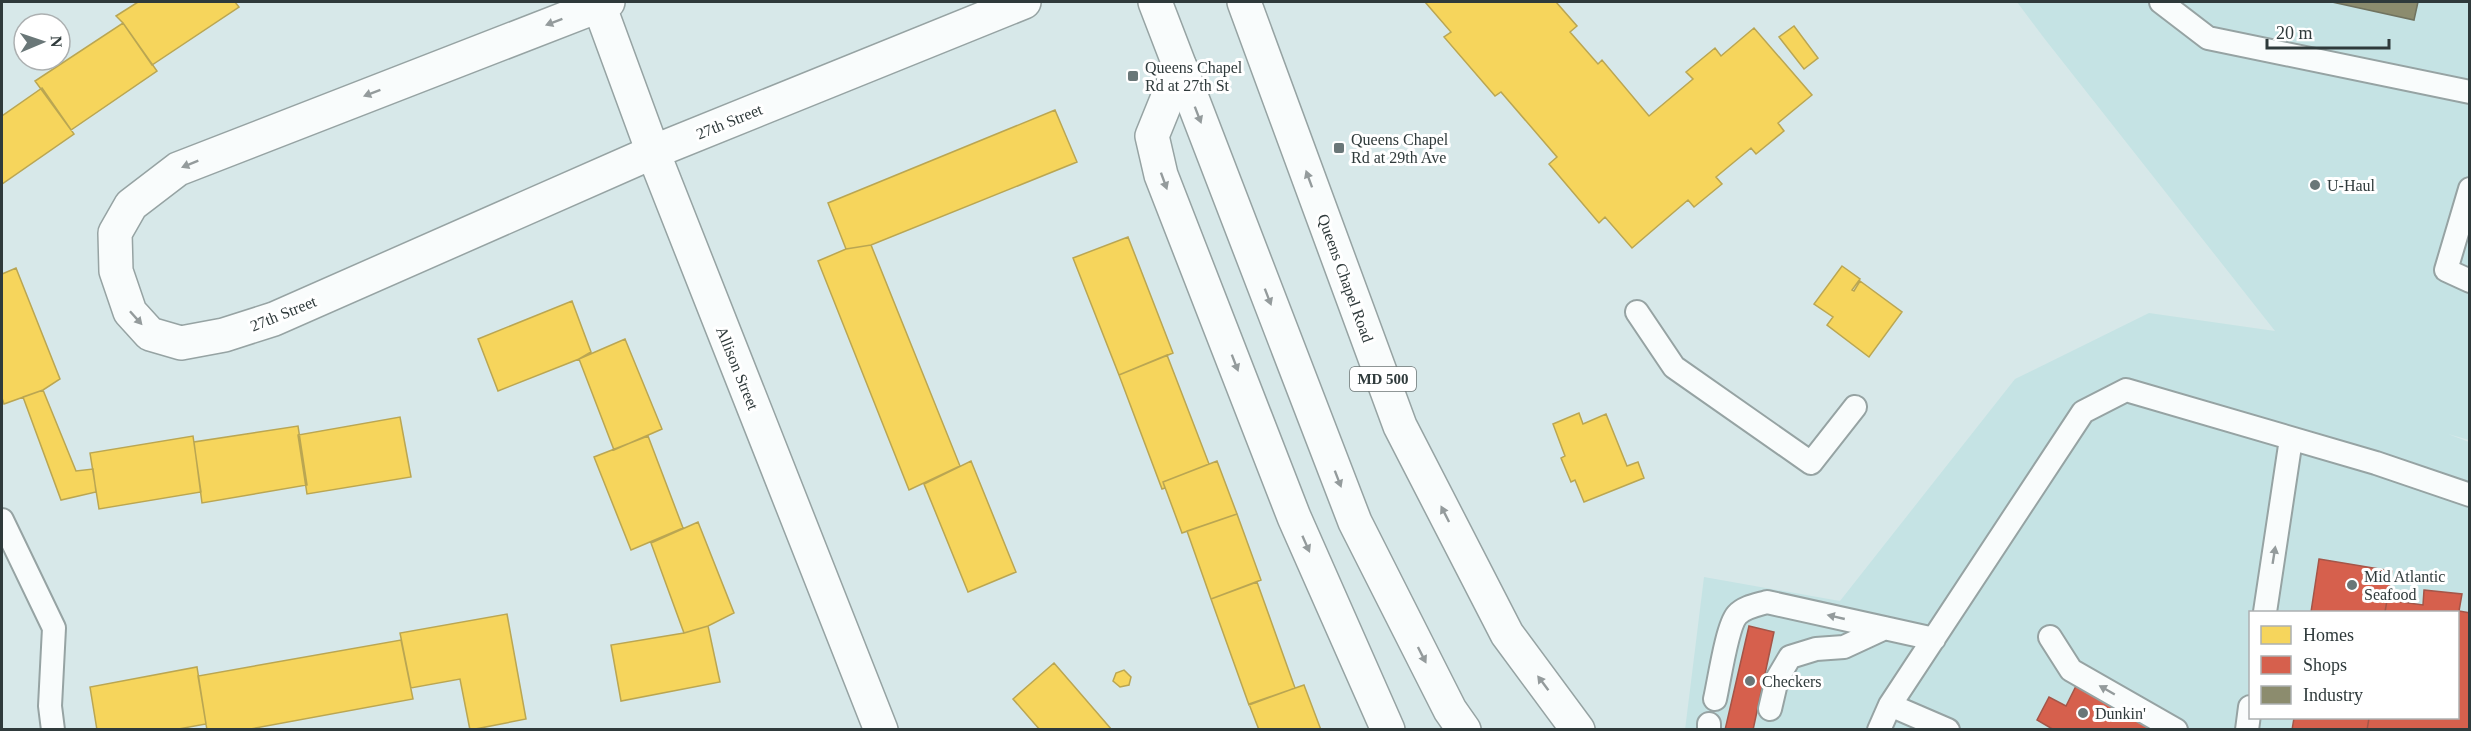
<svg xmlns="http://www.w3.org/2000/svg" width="2471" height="731" font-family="'Times New Roman',serif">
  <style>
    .built { fill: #c5e3e4; fill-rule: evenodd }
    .homes { fill: #f6d55c; stroke: #baa652; stroke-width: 1.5 }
    .shops { fill: #d6604d; stroke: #a45548; stroke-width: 1.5 }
    .industry { fill: #8c8c6e; stroke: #70735f; stroke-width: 1.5 }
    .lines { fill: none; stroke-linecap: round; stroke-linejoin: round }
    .service-casing { stroke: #96a3a3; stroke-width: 26 }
    .minor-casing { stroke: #96a3a3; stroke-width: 36 }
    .primary-casing { stroke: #96a3a3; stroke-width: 36 }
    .service { stroke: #f9fcfc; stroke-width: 22 }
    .minor { stroke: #f9fcfc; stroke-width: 33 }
    .primary { stroke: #f9fcfc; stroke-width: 33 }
    .oneway { fill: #949b9c }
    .poi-dot { fill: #6a7778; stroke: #fff; stroke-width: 2 }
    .labels { text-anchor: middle; stroke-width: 6; stroke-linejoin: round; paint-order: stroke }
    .shield { fill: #fff; stroke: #6d7576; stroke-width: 1.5 }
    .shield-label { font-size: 15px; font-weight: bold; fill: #2f3a3b }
    .poi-label { font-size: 16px; fill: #2f3a3b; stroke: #fff; text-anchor: start }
    .street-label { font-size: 16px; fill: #2f3a3b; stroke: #fff }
  </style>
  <rect width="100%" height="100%" fill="#d7e8e9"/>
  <path class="built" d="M2017 2H2469V440L2448 434 2469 442V729L1685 730 1704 577 1840 601 2015 379 2149 313 2275 331 2044 38ZM2250 612H2458V718H2250Z"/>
  <path class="homes" d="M138 2H235L239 7 152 65 123 23 116 16Z
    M1425 2H1556L1577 26 1570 32 1598 64 1602 60 1649 116 1693 79 1686 72 1715 48 1721 56 1754 28 1812 95 1778 123 1784 131 1756 154 1751 148 1716 177 1722 184 1694 207 1688 200 1632 248 1605 217 1599 223 1549 164 1557 157 1501 92 1495 96 1444 37 1451 32Z
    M123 23 157 71 71 130 35 81Z
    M1794 26 1818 58 1804 69 1779 37Z
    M42 88 74 134 2 184V116Z
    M1055 110 1077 162 871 245 846 249 828 203Z
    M1128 237 1173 353 1119 375 1073 258Z
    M871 245 960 466 909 490 818 261 846 249Z
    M1842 266 1860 279 1852 290 1854 291 1860 281 1902 312 1869 357 1827 325 1833 317 1814 304Z
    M16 268 60 379 43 390 4 404 2 398V274Z
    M572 301 591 352 579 359 498 391 478 339Z
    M625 339 662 429 614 450 579 359Z
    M1167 355 1209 464 1163 482 1165 488 1162 489 1119 375Z
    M43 390 76 471 93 469 96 492 61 500 23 397Z
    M1579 413 1583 424 1606 414 1627 466 1638 462 1644 478 1584 502 1575 480 1571 482 1561 458 1565 456 1553 424Z
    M400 417 411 477 307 494 298 435Z
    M298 426 307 485 202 503 194 442Z
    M193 436 201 492 99 509 90 453Z
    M648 436 683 528 631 550 594 457Z
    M971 461 1016 572 968 592 924 484Z
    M1217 461 1237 514 1182 533 1163 482Z
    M1237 514 1261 580 1211 599 1187 531Z
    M698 522 734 613 708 626 684 633 651 543Z
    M1257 582 1295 688 1249 705 1211 599Z
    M507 614 526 719 470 730 460 679 411 688 400 633Z
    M708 626 720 682 621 701 611 645 684 633Z
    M401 640 413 699 245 730H207L198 676Z
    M1054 663 1112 730H1040L1013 699Z
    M197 667 206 724 173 730H97L90 687Z
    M1124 670 1131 677 1129 685 1120 687 1113 681 1116 673Z
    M1304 685 1321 730H1259L1249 704Z"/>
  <path class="shops" d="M2319 559 2392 571 2385 612H2311Z
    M2424 590 2462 594 2459 611 2470 613V730H2367L2369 718H2458V612H2385L2387 600 2423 605Z
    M1749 626 1774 632 1753 730H1725Z
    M2076 686 2156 730H2054L2037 720 2049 697 2066 706Z
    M2294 718H2369L2367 730H2292Z"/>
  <path class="industry" d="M2332 2H2418L2414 20Z"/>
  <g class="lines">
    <g class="service-casing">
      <path id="service" d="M2161 2 2208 38 2470 92
        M2470 189 2446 270 2470 281
        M1637 312 1674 367 1811 463 1855 407
        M2 520 54 628 50 706 53 730
        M2265 612 2291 439
        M2050 637 2071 670 2176 730
        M1715 699C1719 682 1727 626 1737 615 1744 607 1757 605 1767 602L1934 639
        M1890 705 1948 730
        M1770 709 1777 679 1790 657 1816 649 1844 647 1885 628
        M1709 730V724
        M1879 730 1890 705 2083 412 2126 390 2376 463 2470 495
        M2247 730 2250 707"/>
    </g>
    <g class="minor-casing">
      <path id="minor" d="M608 2 178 169 131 205 115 233 116 271 130 312 150 334 181 343 224 335 274 319 653 152 1024 2
        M599 5 653 152 881 730
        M1180 67 1152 136 1161 175 1294 517 1388 730"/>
    </g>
    <g class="primary-casing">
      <path id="primary" d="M1155 2 1355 522 1450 710 1464 730
        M1244 2 1400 426 1507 634 1578 730"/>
    </g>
    <use href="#service" class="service"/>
    <use href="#minor" class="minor"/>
    <use href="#primary" class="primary"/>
  </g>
  <defs><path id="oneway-solid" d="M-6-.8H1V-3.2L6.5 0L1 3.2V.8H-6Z" transform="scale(1.5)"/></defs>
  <g class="oneway">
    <use href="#oneway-solid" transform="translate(554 22) rotate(159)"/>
    <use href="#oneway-solid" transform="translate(372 93) rotate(159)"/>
    <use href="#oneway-solid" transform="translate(1198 115) rotate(69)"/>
    <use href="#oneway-solid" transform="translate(190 164) rotate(158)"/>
    <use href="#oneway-solid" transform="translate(1309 179) rotate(-110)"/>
    <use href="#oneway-solid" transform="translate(1164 181) rotate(70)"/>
    <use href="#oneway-solid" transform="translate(1268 297) rotate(69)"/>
    <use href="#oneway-solid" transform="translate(136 318) rotate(48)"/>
    <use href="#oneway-solid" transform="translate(1235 363) rotate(69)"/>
    <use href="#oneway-solid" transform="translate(1338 479) rotate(69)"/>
    <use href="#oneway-solid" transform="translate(1445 514) rotate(-117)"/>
    <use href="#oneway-solid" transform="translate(1306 544) rotate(66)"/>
    <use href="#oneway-solid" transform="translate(2274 555) rotate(-81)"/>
    <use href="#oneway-solid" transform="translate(1836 617) rotate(-167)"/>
    <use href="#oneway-solid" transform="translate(1422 655) rotate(63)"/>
    <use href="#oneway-solid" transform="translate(1543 683) rotate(-127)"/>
    <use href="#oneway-solid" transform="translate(2107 690) rotate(-150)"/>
  </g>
  <g class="poi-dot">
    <rect x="1127" y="70" width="12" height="12" rx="3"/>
    <rect x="1333" y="142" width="12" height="12" rx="3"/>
    <circle cx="2315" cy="185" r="6"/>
    <circle cx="2352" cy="585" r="6"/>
    <circle cx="1750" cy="681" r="6"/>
    <circle cx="2083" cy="713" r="6"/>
  </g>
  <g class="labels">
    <rect class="shield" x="1350" y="367" width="66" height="24" rx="4.5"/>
    <g class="shield-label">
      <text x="1383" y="384">MD 500</text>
    </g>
    <g class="poi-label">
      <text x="1145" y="73">Queens Chapel<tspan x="1145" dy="18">Rd at 27th St</tspan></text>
      <text x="1351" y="145">Queens Chapel<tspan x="1351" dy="18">Rd at 29th Ave</tspan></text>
      <text x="2327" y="191">U-Haul</text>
      <text x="2364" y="582">Mid Atlantic<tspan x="2364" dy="18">Seafood</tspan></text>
      <text x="1762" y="687">Checkers</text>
      <text x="2095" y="719">Dunkin'</text>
    </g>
    <g class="street-label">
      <text transform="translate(729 121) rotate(-22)" y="6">27th Street</text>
      <text transform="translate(1346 278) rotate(70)" y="6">Queens Chapel Road</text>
      <text transform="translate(283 313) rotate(-22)" y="6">27th Street</text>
      <text transform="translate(738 368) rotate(68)" y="6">Allison Street</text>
    </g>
  </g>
  <rect width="2471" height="731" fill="none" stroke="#2f3a3b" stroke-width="6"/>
  <rect x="2249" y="611" width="210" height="108" fill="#ffffff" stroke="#acb0b1" stroke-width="1.5"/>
  <rect x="2261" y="626" width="30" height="18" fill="#f6d55c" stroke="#acb0b1" stroke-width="1.5"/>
  <text x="2303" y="641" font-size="18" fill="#2f3a3b">Homes</text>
  <rect x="2261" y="656" width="30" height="18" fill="#d6604d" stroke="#acb0b1" stroke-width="1.5"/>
  <text x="2303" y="671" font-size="18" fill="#2f3a3b">Shops</text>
  <rect x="2261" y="686" width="30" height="18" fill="#8c8c6e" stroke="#acb0b1" stroke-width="1.5"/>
  <text x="2303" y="701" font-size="18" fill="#2f3a3b">Industry</text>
  <g transform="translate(42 42) rotate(88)"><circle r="28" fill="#ffffff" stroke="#acb0b1" stroke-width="1.5"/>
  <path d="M0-4.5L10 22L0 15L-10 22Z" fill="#6a7778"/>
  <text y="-9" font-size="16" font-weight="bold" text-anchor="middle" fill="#2f3a3b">N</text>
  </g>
  <path d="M2267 39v9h122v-9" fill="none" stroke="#2f3a3b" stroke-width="3"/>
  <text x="2276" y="39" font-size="18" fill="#2f3a3b" stroke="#ffffff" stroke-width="4.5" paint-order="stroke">20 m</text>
</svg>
